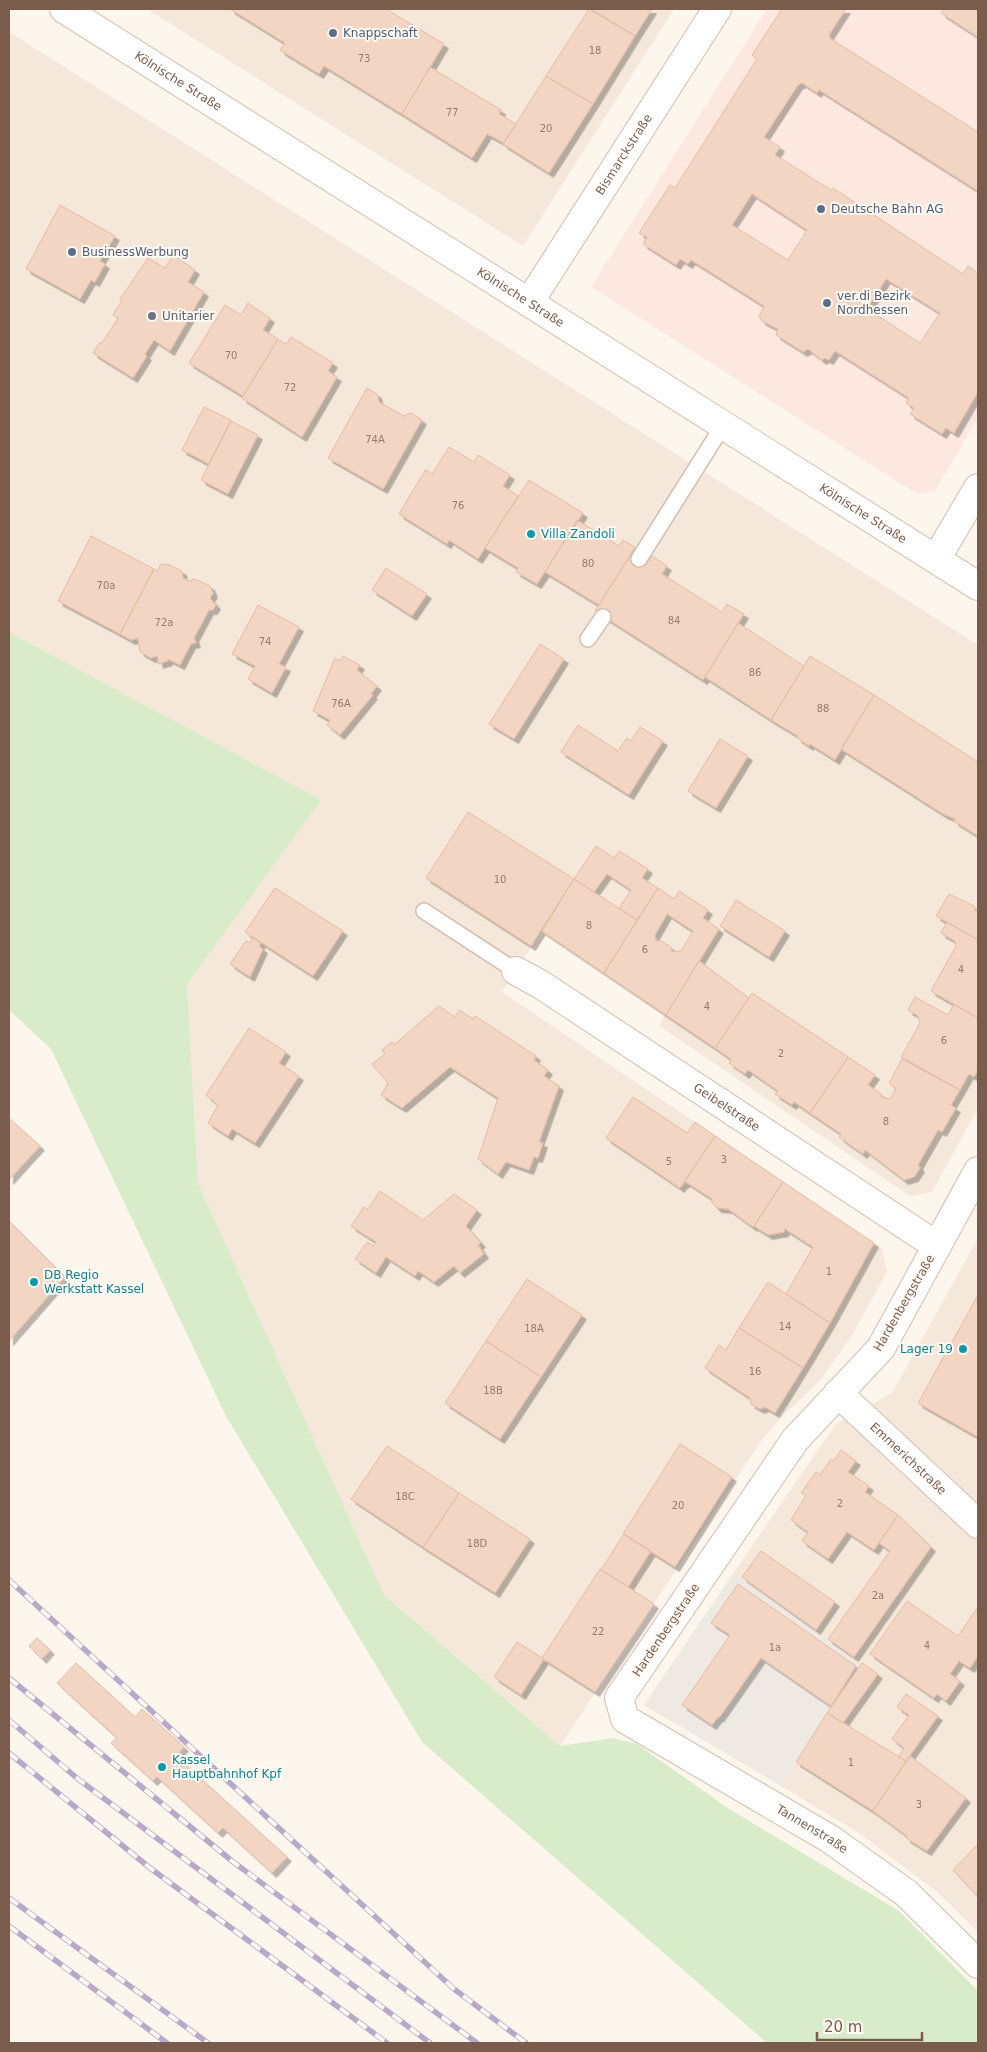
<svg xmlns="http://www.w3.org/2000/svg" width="987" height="2052" font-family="'DejaVu Sans',sans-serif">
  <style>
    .residential { fill: #f5e8da }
    .commercial { fill: #fde8e0 }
    .industrial { fill: #efe9e4 }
    .green { fill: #d8ecc9 }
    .building { fill: #f3d5c3; stroke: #e6bba3; fill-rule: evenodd; filter: url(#shadow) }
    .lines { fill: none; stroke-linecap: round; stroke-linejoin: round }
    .lane-casing { stroke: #d1beb0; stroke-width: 18 }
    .street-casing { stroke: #d1beb0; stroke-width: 30 }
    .secondary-casing { stroke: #d6c0b0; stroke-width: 30 }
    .lane { stroke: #fff; stroke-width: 15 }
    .street { stroke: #fff; stroke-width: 28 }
    .secondary { stroke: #fff; stroke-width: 28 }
    .rail-casing { stroke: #b9a8c9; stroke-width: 5.5 }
    .rail { stroke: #fffaf3; stroke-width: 4; stroke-dasharray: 11; stroke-linecap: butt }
    .service-dot { fill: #5c6f8a; stroke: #fffaf3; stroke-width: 2 }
    .worship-dot { fill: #6b7280; stroke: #fffaf3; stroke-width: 2 }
    .culture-dot { fill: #0f9aa8; stroke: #fffaf3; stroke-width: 2 }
    .labels { text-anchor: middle; stroke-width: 4; stroke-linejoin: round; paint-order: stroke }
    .number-label { font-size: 10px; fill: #987a6a }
    .service-label { font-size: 12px; fill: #4e5e75; stroke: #fffaf3; text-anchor: start }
    .street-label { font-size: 12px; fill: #7a5c4d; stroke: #fffaf3 }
    .worship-label { font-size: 12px; fill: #5b616d; stroke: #fffaf3; text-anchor: start }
    .culture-label { font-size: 12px; fill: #0d838f; stroke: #fffaf3; text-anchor: start }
  </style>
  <defs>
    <filter id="shadow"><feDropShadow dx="4.5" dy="4.5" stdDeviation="0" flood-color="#0004"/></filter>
  </defs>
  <rect width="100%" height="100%" fill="#fdf6ec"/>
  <path class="residential" d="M147 9H674L523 246Z
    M9 32 978 645V1108L932 1192 910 1196 659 1026 665 1014 542 931 502 992 882 1248 887 1272 851 1337 821 1379 777 1422 761 1441 560 1746 384 1595 198 1183 187 984 320 800 9 632Z
    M978 1238V1932L936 1891 859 1833 781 1786 856 1666 828 1639 734 1572 836 1424 892 1393Z"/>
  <path class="commercial" d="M767 9H978V418L935 491 917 494 591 287Z"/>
  <path class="industrial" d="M734 1572 859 1661 781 1786 644 1705Z"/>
  <path class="green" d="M9 632 321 800 187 984 198 1183 384 1595 560 1746 612 1738 637 1744 729 1809 899 1911 978 1991V2043H767L422 1742 226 1416 51 1049 9 1010Z"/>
  <path class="building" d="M230 9H386L444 44 402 114 324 66 319 74 280 50 285 43Z
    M589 9 635 36 593 104 546 76Z
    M591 9H652L635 36Z
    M782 9H846L829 35 831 39 978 132V191L819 90 817 93 802 83 798 85 764 137 780 147 775 155 831 190 833 188 963 274 968 266 978 273V392L954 433 946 428 942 434 910 414 914 408 906 403 909 398 835 351 829 360 825 358 822 360 808 349 803 352 776 335 778 329 762 321 759 316 764 306 691 260 688 264 680 259 676 265 643 244 647 237 639 233 670 185 675 188 757 59 752 55ZM752 194 807 230 788 260 732 225ZM886 279 940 313 920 343 867 309Z
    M944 9H978V37L941 13Z
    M430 67 501 110 499 114 516 124 504 143 487 134 472 158 402 114Z
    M546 76 593 104 549 173 503 144Z
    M60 205 115 236 100 261 105 264 95 282 91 280 80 299 26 269Z
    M173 255 195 270 188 282 204 292 170 351 154 340 145 354 147 356 133 378 93 353 100 342 102 343 118 318 113 315 122 300 120 299 148 258 165 268Z
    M248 303 270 318 263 330 278 339 243 396 189 363 225 305 241 315Z
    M291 337 333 363 328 371 337 377 302 437 242 398 278 339 286 344Z
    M367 388 377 394 379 402 404 416 411 413 422 420 383 489 328 458Z
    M204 407 231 420 209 464 182 450Z
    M231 421 258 435 228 494 201 480Z
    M449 447 474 462 478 455 510 475 503 486 518 496 478 559 449 540 447 544 399 514 426 469 432 474Z
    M529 480 583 513 537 584 516 572 518 568 485 548Z
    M577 520 619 546 623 540 635 547 599 605 545 572Z
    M91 536 154 569 120 634 58 601Z
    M631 554 646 564 652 556 667 566 662 574 722 612 727 604 744 614 703 680 595 611Z
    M167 564 182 571 183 578 189 581 195 579 210 586 213 593 210 598 216 605 213 610H209L194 638 196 643 191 644 180 665 168 659V661L159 664 157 656 151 658 140 652 138 638 131 640 120 634 154 569 158 571 160 565Z
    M386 568 427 594 412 616 372 590Z
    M258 605 299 627 279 664 286 667 272 693 248 679 255 666 232 654Z
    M738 623 804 666 771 720 705 677Z
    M540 644 564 659 514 739 489 724Z
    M343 656 360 665 357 670 377 686 371 694 373 695 340 735 327 725 330 720 313 711 335 658 340 661Z
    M810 656 874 695 835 760 810 744 809 746 797 738 798 736 771 720Z
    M874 695 978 762V836L954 821 955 819 943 814 841 749Z
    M578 725 618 751 627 738 631 741 640 727 663 741 629 795 561 752Z
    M720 739 748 756 716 808 688 791Z
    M468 812 574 879 531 946 426 878Z
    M596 846 614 858 619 851 648 869 642 878 658 888 637 920 619 908 631 890 607 874 594 892 574 879Z
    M574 879 637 920 604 973 542 931Z
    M275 888 343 931 313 976 245 932Z
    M658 888 674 899 679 891 708 910 703 918 719 929 666 1015 604 973ZM667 914 693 931 681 951 672 952 671 947 661 941H656L655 935Z
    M949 894 974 906 975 911 978 910V940L936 916Z
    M736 900 785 931 769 957 720 926Z
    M947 922 978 940V1018L931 991 956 946 955 941 941 933Z
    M253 938 261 943 259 946 263 949 250 977 230 964 246 941 250 943Z
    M699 961 749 998 715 1048 666 1015Z
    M752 993 848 1057 810 1113 794 1102 792 1105 775 1094 778 1091 748 1070 745 1074 729 1063 731 1059 715 1048Z
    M915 997 948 1015 954 1004 978 1018V1070L974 1077 969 1074 960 1090 901 1057 920 1023 918 1016 908 1010Z
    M439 1006 455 1017 459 1010 473 1019 475 1016 536 1056 534 1060 548 1070 544 1076 559 1086 539 1142 543 1143 538 1158 534 1157 529 1170 506 1162 498 1174 478 1159 498 1098 450 1067 402 1108 381 1095 388 1083 372 1064 385 1054 382 1050 392 1042 395 1044Z
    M249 1028 286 1052 279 1063 299 1076 255 1143 232 1129 228 1136 208 1123 218 1105 206 1095Z
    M848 1057 875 1075 868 1085 881 1094V1097L890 1099 896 1089 889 1083 902 1059 960 1090 951 1105 956 1108 942 1132 938 1130 918 1165 920 1168 914 1177 904 1180 865 1150 863 1154 839 1137 841 1134 810 1113Z
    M633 1097 687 1133 695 1122 715 1136 680 1188 606 1138Z
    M9 1118 40 1146 9 1180Z
    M715 1136 783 1182 753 1227 728 1209 717 1208 712 1203V1199L686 1182 683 1184Z
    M783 1182 874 1243 830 1323 786 1294 813 1247 785 1229 784 1232 768 1235 754 1226Z
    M380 1191 423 1220 454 1194 477 1210 466 1226 481 1243 478 1245 484 1254 460 1273 454 1266 434 1282 418 1271 415 1276 386 1257 376 1273 355 1259 367 1242 373 1246 376 1242 351 1226 364 1207 368 1209Z
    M9 1221 65 1277 9 1341Z
    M527 1279 582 1315 541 1377 486 1341Z
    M768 1282 830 1323 803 1368 739 1328Z
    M978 1295V1437L918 1403Z
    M739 1328 803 1368 775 1413 765 1407 760 1409 751 1404 750 1398 705 1368 719 1345 726 1350Z
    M486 1341 541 1377 500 1439 445 1403Z
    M680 1444 732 1477 675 1567 623 1534Z
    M387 1446 459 1493 423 1547 351 1499Z
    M841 1450 856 1461 848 1472 869 1486 865 1492 898 1515 874 1550 847 1532 828 1559 802 1541 808 1532 791 1520 806 1495 801 1493 816 1472 820 1475 831 1459 834 1461Z
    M459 1493 530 1539 495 1593 423 1547Z
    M898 1515 931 1547 854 1657 828 1639 890 1551 879 1543Z
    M624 1534 651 1551 628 1587 601 1570Z
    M761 1551 835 1602 816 1630 742 1577Z
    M600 1569 654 1604 595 1692 542 1658Z
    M738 1584 856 1666 831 1706 761 1658 719 1718 718 1717 712 1725 682 1705 730 1635 711 1623Z
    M907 1601 958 1636 978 1607V1656L970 1668 959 1661 950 1674 960 1681 946 1701 937 1694 934 1698 870 1654Z
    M37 1638 50 1650 42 1659 29 1646Z
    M517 1642 544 1659 521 1695 494 1677Z
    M76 1663 135 1717 142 1709 184 1747 176 1756 287 1857 272 1873 223 1828 218 1833 157 1777 153 1781 111 1743 117 1738 57 1683Z
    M862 1663 878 1674 843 1723 827 1713Z
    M906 1694 938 1716 906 1761 898 1757 904 1748 892 1739 909 1715 897 1707Z
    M827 1713 906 1761 873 1811 796 1762Z
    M910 1756 966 1798 927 1851 906 1838 907 1836 873 1811Z
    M978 1844V1897L953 1870Z"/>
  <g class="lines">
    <g class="lane-casing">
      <path id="lane" d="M639 559 724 424
        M588 639 603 617
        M424 911 516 971"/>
    </g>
    <g class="street-casing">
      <g id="street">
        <path id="s1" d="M530 301 717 9"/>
        <path d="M936 559 978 488"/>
        <path id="s2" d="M516 971 540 984 937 1246"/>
        <path id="s3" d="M978 1171 881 1348 795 1440 619 1698 625 1719 830 1839 906 1893 978 1964"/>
        <path id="s4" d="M838 1393 978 1524"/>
      </g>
    </g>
    <g class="secondary-casing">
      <g id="secondary">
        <path id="s5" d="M64 9 978 586"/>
      </g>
    </g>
    <use href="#lane" class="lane"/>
    <use href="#street" class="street"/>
    <use href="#secondary" class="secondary"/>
    <g class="rail-casing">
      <path id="rail" d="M9 1580 454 1989 526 2043
        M9 1678 232 1861 477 2043
        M9 1720 78 1779 430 2043
        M9 1753 150 1868 387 2043
        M9 1898 208 2043
        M9 1926 167 2043"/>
    </g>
    <use href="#rail" class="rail"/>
  </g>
  <g class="service-dot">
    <circle cx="333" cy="33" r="5"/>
    <circle cx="821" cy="209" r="5"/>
    <circle cx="72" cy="252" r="5"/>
    <circle cx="827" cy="303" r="5"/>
  </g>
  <circle class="worship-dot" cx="152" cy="316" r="5"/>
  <g class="culture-dot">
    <circle cx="531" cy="534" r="5"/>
    <circle cx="34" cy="1282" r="5"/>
    <circle cx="963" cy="1349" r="5"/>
    <circle cx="162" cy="1767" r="5"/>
  </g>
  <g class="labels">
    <g class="number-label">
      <text x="595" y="54">18</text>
      <text x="364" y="62">73</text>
      <text x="452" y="116">77</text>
      <text x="546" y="132">20</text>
      <text x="231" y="359">70</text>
      <text x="290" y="391">72</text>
      <text x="375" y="443">74A</text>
      <text x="458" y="509">76</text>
      <text x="588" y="567">80</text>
      <text x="106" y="589">70a</text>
      <text x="674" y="624">84</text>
      <text x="164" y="626">72a</text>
      <text x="265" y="645">74</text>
      <text x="755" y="676">86</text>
      <text x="341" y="707">76A</text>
      <text x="823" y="712">88</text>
      <text x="500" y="883">10</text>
      <text x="589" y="929">8</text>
      <text x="645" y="953">6</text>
      <text x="961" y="973">4</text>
      <text x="707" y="1010">4</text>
      <text x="944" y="1044">6</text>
      <text x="781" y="1057">2</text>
      <text x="886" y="1125">8</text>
      <text x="724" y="1163">3</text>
      <text x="669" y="1165">5</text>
      <text x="829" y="1275">1</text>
      <text x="785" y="1330">14</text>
      <text x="534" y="1332">18A</text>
      <text x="755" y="1375">16</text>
      <text x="493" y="1394">18B</text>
      <text x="405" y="1500">18C</text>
      <text x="840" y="1507">2</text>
      <text x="678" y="1509">20</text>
      <text x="477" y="1547">18D</text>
      <text x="878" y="1599">2a</text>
      <text x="598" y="1635">22</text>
      <text x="927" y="1649">4</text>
      <text x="775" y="1651">1a</text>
      <text x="851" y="1766">1</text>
      <text x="919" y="1808">3</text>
    </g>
    <g class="service-label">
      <text x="343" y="37">Knappschaft</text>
      <text x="831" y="213">Deutsche Bahn AG</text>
      <text x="82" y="256">BusinessWerbung</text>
      <text x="837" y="300">ver.di Bezirk<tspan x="837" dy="14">Nordhessen</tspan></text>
    </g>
    <g class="street-label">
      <text dy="4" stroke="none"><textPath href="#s5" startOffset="135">Kölnische Straße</textPath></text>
      <text dy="4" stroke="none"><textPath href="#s1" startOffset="174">Bismarckstraße</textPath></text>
      <text dy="4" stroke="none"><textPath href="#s5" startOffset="540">Kölnische Straße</textPath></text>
      <text dy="4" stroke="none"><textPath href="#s5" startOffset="945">Kölnische Straße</textPath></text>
      <text dy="4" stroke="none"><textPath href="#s2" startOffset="251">Geibelstraße</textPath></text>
      <text transform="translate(904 1303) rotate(-60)" y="4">Hardenbergstraße</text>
      <text dy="4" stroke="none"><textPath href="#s4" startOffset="96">Emmerichstraße</textPath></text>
      <text transform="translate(666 1630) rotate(-56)" y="4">Hardenbergstraße</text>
      <text dy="4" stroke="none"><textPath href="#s3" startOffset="879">Tannenstraße</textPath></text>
    </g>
    <g class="worship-label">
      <text x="162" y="320">Unitarier</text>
    </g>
    <g class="culture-label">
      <text x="541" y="538">Villa Zandoli</text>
      <text x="44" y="1279">DB Regio<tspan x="44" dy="14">Werkstatt Kassel</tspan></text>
      <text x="953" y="1353" text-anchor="end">Lager 19</text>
      <text x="172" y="1764">Kassel<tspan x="172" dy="14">Hauptbahnhof Kpf</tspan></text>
    </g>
  </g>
  <rect width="987" height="2052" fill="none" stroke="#7a5c4d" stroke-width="20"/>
  <path d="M817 2032v8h105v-8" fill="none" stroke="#7a5c4d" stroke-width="2.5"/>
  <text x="824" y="2032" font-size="15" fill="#7a5c4d" stroke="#fffaf3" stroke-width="4" paint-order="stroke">20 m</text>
</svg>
